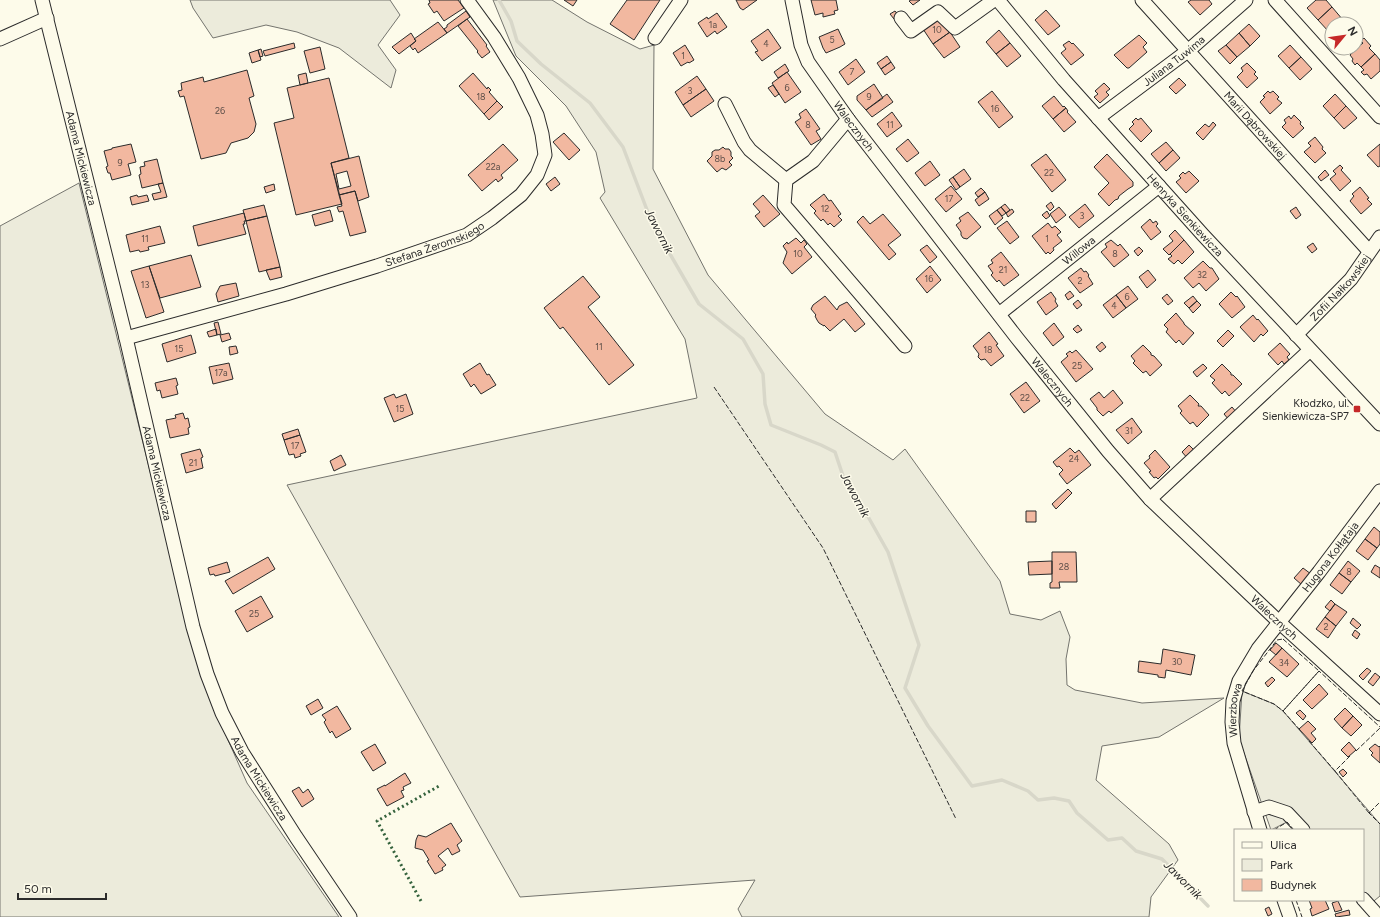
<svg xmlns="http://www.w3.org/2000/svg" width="1380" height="917" font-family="Figtree,sans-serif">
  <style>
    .green { fill: #ecebdb; stroke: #74746e }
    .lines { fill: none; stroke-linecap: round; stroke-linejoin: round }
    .stream { stroke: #d8d7c9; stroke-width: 3.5 }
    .building { fill: #f2b8a0; stroke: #2b2b2b; fill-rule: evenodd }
    .minor-casing { stroke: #2b2b2b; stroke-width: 15 }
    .minor { stroke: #fdfbea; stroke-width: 13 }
    .hedge { stroke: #34623c; stroke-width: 3; stroke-dasharray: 2 3; stroke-linecap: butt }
    .fence { stroke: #2b2b2b; stroke-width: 1; stroke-dasharray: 5 2; stroke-linecap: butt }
    .poi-dot { fill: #c62828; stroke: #fdfbea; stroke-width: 1.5 }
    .labels { text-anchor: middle; stroke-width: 3; stroke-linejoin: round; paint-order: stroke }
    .number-label { font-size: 9px; fill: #5d4e48 }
    .street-label { font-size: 11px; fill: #2b2b2b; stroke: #fdfbea }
    .poi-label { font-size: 11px; fill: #2b2b2b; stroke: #fdfbea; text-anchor: end }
    .water-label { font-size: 12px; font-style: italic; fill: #2b2b2b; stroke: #fdfbea }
  </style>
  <rect width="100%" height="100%" fill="#fdfbea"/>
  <path class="green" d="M190 0H390L400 15 378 45 396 70 391 88 339 48 297 32 266 25 213 38 193 8Z
    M493 0H552L587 22 640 49 654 45 653 169 708 275 825 414 893 460 905 449 1000 581 1010 614 1041 620 1060 611 1070 637 1066 659 1067 685 1075 690 1142 703 1224 698 1159 737 1102 746 1096 780 1169 844 1178 860 1151 897 1149 917H742L738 909 755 880 520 897 287 485 697 398 685 339 600 198 605 192 596 152 566 106 516 56Z
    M79 183 195 654 217 715 247 783 339 917H0V226Z
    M1242 691 1274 704 1283 711 1380 824V896L1364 909 1356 900H1363V830H1294L1287 822 1271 830 1239 739Z"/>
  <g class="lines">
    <path class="stream" d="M499 0 511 21 517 41 541 64 590 103 623 147 652 223 699 304 743 339 763 374 765 404 771 425 821 445 835 452 845 482 866 513 888 552 919 645 905 688 928 726 972 786 1002 780 1028 791 1038 800 1054 798 1069 801 1077 813 1108 840 1122 838 1136 851 1162 859 1208 906"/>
  </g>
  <path class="building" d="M429 0H458L464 8 444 21 437 11 434 13 428 4 430 3Z
    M564 0H577L573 6Z
    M627 0H660L634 40 610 24Z
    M736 0H757L743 10 740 8Z
    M811 0H836L838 10 834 11 835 14 823 17V13L815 15Z
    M911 0H920L913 5 909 1Z
    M1191 0H1209L1212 4 1200 15 1188 2Z
    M1316 0H1326L1332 7 1318 20 1307 8Z
    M1332 7 1343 20 1338 24H1332V29L1329 32 1318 20Z
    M1046 10 1060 26 1048 35 1035 20Z
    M466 11 470 17 447 33 444 29 447 27V25Z
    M895 11 899 16 894 19 890 14Z
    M717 13 727 27 717 34 715 31 707 37 698 23 707 17 708 19Z
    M939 18 950 32 933 44 923 29Z
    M467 19 487 45 486 46 490 52 482 58 477 52 478 51 458 26Z
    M438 22 447 33 418 53 415 48 413 50 410 46 416 41 414 39Z
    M1249 24 1260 36 1250 46 1239 33Z
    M768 29 781 48 762 61 755 52 758 51 751 41Z
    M838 29 845 44 840 47 826 53 823 48 819 37Z
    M999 30 1010 43 996 54 986 42Z
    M950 32 960 47 944 58 933 44Z
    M411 33 416 41 399 54 392 47Z
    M1239 33 1250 46 1237 57 1226 45Z
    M1139 35 1147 43 1143 47 1147 52 1129 68H1127L1114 55Z
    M1364 38 1371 46 1369 48 1375 54 1361 67 1357 63 1355 65 1352 61 1353 59 1350 55 1363 43 1361 41Z
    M1069 41 1072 44 1073 43 1084 55 1071 65 1061 53 1066 49 1063 45Z
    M294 43 295 48 265 56 263 51Z
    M1010 43 1021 56 1007 67 996 54Z
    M685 45 694 60 689 63 688 62 681 66 673 53Z
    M1226 45 1237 57 1230 64 1218 51Z
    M1290 45 1301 57 1289 68 1278 56Z
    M320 47 325 69 310 73 304 51Z
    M261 49 263 56 260 57 258 50Z
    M258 50 261 60 252 63 249 53Z
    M1375 54 1380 60V71L1371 79 1367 74 1364 75 1361 72 1364 70 1361 67Z
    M887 56 891 62 881 69 877 63Z
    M1301 57 1312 69 1300 80 1289 68Z
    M856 59 865 72 848 85 839 72Z
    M891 62 895 68 885 75 881 69Z
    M1247 63 1256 72 1254 74 1258 78 1247 88 1237 77 1243 71 1241 68Z
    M785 64 789 71 778 78 774 72Z
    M247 70 254 96 249 98 256 124 254 132 248 138 231 143 226 153 201 159 184 96 180 97 178 91 182 90 181 83 203 77 204 82Z
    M787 72 801 92 785 103 772 83Z
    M306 73 308 83 300 85 298 75Z
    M473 73 487 89 488 87 491 90 489 92 497 101 484 114 459 86Z
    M697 76 706 89 683 105 675 92Z
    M329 78 349 158 331 163 342 204 296 215 274 123 294 118 287 88Z
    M1179 78 1186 85 1176 94 1169 87Z
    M1104 83 1110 89 1106 92 1109 95 1100 103 1094 97 1098 94 1095 91Z
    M874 84 883 98 866 110 857 100V96Z
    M773 85 779 94 775 97 768 88Z
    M706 89 714 101 691 117 683 105Z
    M992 91 1013 117 999 128 978 102Z
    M1268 91 1270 93 1273 91 1279 97 1277 99 1282 103 1270 114 1260 102 1265 97 1263 96Z
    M887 94 893 102 872 117 866 110Z
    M1335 94 1346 106 1334 118 1323 106Z
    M1054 96 1063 107 1064 106 1066 108 1053 119 1042 106Z
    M497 101 503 107 489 120 484 114Z
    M1346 106 1357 118 1344 129 1334 118Z
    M1066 108 1068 111 1067 112 1076 122 1064 132 1053 119Z
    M806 109 820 129 816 131 821 139 811 145 795 122 801 118 799 114Z
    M892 112 902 126 887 137 877 124Z
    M1294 115 1301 122 1300 124 1304 128 1293 138 1282 127 1286 123 1284 120 1289 116 1291 119Z
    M1136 118 1138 120 1141 118 1152 131 1141 142 1129 129 1134 124 1132 122Z
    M1213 122 1216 125 1203 140 1196 133 1205 124 1209 127Z
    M564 133 580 150 569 160 553 142Z
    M1315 137 1323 147 1322 149 1326 153 1315 163 1304 152 1311 146 1308 143Z
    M908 139 919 153 907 162 896 149Z
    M1166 142 1173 150 1159 163 1151 154Z
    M131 144 136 162 128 164 131 175 112 180 110 173H108L106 167 108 166 104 151 112 149V148Z
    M503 144 518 160 501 175 503 178 498 182 496 179 482 191 468 175Z
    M1380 144V166L1378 167 1367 155Z
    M723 147 725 149H729L731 152V156L733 158 729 162 732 165 726 170 722 168 717 172 707 161 712 156V152L715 150H719Z
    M1173 150 1180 158 1166 171 1159 163Z
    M1046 154 1066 180 1052 192 1031 165Z
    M1107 154 1133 182V186L1128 189 1119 196 1118 199 1115 200 1109 206 1098 194 1109 183 1094 167Z
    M359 156 369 197 358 201 355 191 339 195 331 163ZM347 171 351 186 339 189 336 174Z
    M157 159 163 183 142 188 139 175 141 174 140 167 145 166 144 162Z
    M930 161 940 175 925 186 915 173Z
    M1340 165 1343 168 1341 170 1351 181 1340 191 1330 179 1336 174 1333 171Z
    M964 169 971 179 960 187 953 177Z
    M1325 170 1329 175 1321 181 1318 177Z
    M1189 171 1199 181 1186 193 1176 182 1181 178 1179 176 1183 172 1185 174Z
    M555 177 560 184 551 191 546 184Z
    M953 177 960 187 956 190 949 180Z
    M163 183 167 197 154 200 152 194 161 192 158 184Z
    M274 184 275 190 266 193 264 187Z
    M951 186 962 199 946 212 935 199Z
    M1360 187 1369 198 1367 199 1372 204 1361 214 1350 201 1354 196 1352 194Z
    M981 188 985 192 978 197 975 193Z
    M355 191 366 232 350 236 343 211 339 212 337 207 342 206 339 195Z
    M985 192 989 199 979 206 975 200Z
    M824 194 829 201 831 200 841 214 838 216 842 220 834 227 830 223 828 225 823 219 821 221 814 213 816 211 810 205Z
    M137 195 138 197 147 195 149 201 132 205 130 197Z
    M763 195 780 214 764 227 755 216 760 212 753 204Z
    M1051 202 1054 207 1050 211 1046 206Z
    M1005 204 1010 210 1006 213 1001 207Z
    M1085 204 1094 216 1079 228 1069 217Z
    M264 205 267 216 246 221 243 210Z
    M1001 207 1006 213 1002 216 997 210Z
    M1059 207 1066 215 1056 223 1050 214Z
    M1296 207 1301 215 1296 219 1290 211Z
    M1012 209 1014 212 1008 217 1006 213Z
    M330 210 333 221 315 226 312 215Z
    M997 210 1003 218 995 225 989 216Z
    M1047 211 1050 216 1046 219 1042 215Z
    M968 212 981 227 967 239 963 238 961 235V232L956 225 961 221 959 218Z
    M244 213 246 221H244L245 224H243L246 234 198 246 193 226Z
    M883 214 901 235 888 245 896 254 889 260 857 222 863 216 870 224Z
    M267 216 280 267 259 272 246 221Z
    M1150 219 1153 223 1156 221 1158 224 1156 226 1161 232 1151 240 1141 227Z
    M1007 221 1019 237 1010 244 997 228Z
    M1048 223 1052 228 1055 226 1061 232 1057 235 1062 241 1053 248 1054 250 1050 254 1048 252 1046 254 1032 236Z
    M160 226 165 243 148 247 149 250 140 252 139 250 130 252 126 235Z
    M1175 230 1184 240 1169 255 1163 249 1173 241 1169 236Z
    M796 238 801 243 804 240 807 244 804 247 812 257 792 274 783 263 787 252 783 246 787 242 788 244Z
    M1111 240 1118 246 1120 244 1129 255 1114 267 1101 252 1107 247 1105 244Z
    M1184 240 1194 252 1182 264 1178 260 1174 264 1168 259 1172 256 1170 254Z
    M1313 243 1317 249 1312 253 1307 247Z
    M927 245 937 257 930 263 920 250Z
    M1139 247 1143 251 1138 256 1134 251Z
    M1001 252 1019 275 1004 286 999 280 997 282 991 275 993 273 988 266 993 263 991 260Z
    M191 255 201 287 160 298 149 266Z
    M1203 261 1210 268H1212L1219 279 1206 291 1199 283 1193 288 1184 278Z
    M149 266 164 312 146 318 131 271Z
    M930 266 941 280 927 293 916 279Z
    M280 267 282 277 270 280 266 270Z
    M1081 268 1084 272 1086 271 1089 275 1088 276 1093 284 1080 293 1068 278Z
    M1148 270 1156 280 1147 288 1139 277Z
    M583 276 600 297 588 307 634 365 609 385 563 327 560 329 544 308Z
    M236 283 239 296 218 302 216 294 220 286Z
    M1128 286 1138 299 1126 308 1116 295Z
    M1070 291 1074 296 1068 300 1065 295Z
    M1051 292 1056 299 1055 301 1058 306 1046 315 1037 302Z
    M1231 292 1236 297 1237 296 1245 307 1232 318 1219 304Z
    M1167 294 1173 301 1168 305 1162 298Z
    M1116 295 1126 308 1113 318 1103 305Z
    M825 296 837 310 839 306 847 302 865 324 855 332 844 319 830 331 824 325V326L819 323 817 320 815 316 816 315 811 309 813 305Z
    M1193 296 1197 301 1189 308 1184 303Z
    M1078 300 1082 305 1077 309 1073 304Z
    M1197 301 1201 305 1193 313 1189 308Z
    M1176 313 1184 323V324L1194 333 1183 345 1179 340 1176 343 1166 332 1168 329 1164 325Z
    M1253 315 1257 320 1258 319 1268 331 1263 336 1261 334 1254 342 1240 327Z
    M218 322 221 334 217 335 214 323Z
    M1054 323 1064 337 1053 346 1043 333Z
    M1078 325 1082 330 1077 333 1073 329Z
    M216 329 217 335 209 337 207 332Z
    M1228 330 1234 336 1223 347 1217 341Z
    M989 332 998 344 996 345 1004 356 991 366 985 359 981 360 978 357 979 354 973 346Z
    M229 333 231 339 222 342 220 335Z
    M191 335 196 353 167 362 162 344Z
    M1102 342 1106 347 1100 352 1096 347Z
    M1280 343 1290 354 1287 357 1289 360 1284 364 1282 361 1278 365 1268 354Z
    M1143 345 1151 353V355L1154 356 1162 365 1150 376 1146 371 1143 373 1133 363 1135 361 1131 356Z
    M236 346 238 353 230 355 229 347Z
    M1076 350 1093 369 1076 382 1061 362 1068 356 1066 354 1070 351 1072 353Z
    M229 363 233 379 213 384 209 367Z
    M480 363 487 375 489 374 496 385 481 394 474 384 471 387 463 374Z
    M1203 364 1207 368 1197 377 1193 372Z
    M1222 364 1231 373V375H1233L1242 384 1229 396 1225 391 1222 394 1212 383 1215 380 1210 376Z
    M176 378 178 385 176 386 178 394 162 398 160 390 157 391 155 383Z
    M1026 382 1040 401 1024 413 1010 394Z
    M1113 390 1123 403 1111 413 1109 411 1103 416 1097 410V408L1090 399 1099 392 1104 398Z
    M394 394 396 398 406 394 413 414 394 422 384 398Z
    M1190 395 1199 404 1198 406H1201L1209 415 1197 427 1193 422 1190 424 1180 413 1182 411 1178 406Z
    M1232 407 1237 413 1229 420 1224 414Z
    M183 413 185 419 188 418 190 427 188 428 189 434 170 438 166 420 176 418 175 415Z
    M1132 418 1142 432 1128 444 1116 430Z
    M298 429 300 435 284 440 282 434Z
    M300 435 306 452 300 454 301 456 295 458 294 454 289 455 284 440Z
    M1189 445 1197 453 1189 460 1182 452Z
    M1070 448 1075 453 1079 450 1091 465 1067 484 1059 474 1063 470 1059 466 1057 467 1053 462Z
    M200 449 203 457 201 458 203 468 186 473 181 454Z
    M1155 450 1170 467 1158 479 1156 477 1154 478 1149 472 1151 471 1144 463 1150 458 1149 456Z
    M341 455 346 465 334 471 330 461Z
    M1068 489 1072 493 1056 509 1052 504Z
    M1026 511H1036V522H1026Z
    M1374 527 1380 532V544L1377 548 1365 539Z
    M1365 539 1377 548 1368 560 1356 551Z
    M1052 552H1076L1077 582H1059L1060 588H1050V583L1052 582Z
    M268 557 275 569 233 594 225 581Z
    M1052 561V574L1029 575 1028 562Z
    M1348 561 1360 571 1351 582 1339 573Z
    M227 562 230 572 215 576 214 574 210 575 208 568Z
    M1375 565 1380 568V578L1371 572Z
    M1303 568 1311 574 1302 585 1294 578Z
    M1339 573 1351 582 1342 594 1330 585Z
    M261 596 273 617 247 632 235 611Z
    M1331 600 1335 604 1330 611 1325 607Z
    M1335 604 1347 612 1336 626 1325 617Z
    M1325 617 1336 626 1328 638 1316 629Z
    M1353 618 1361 625 1357 629 1350 623Z
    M1355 630 1360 634 1357 639 1352 635Z
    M1276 643 1282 648 1276 655 1270 650Z
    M1282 648 1299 664 1287 677 1269 662Z
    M1163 649 1195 655 1191 675 1166 670 1165 678 1158 677V675L1138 672 1139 661 1161 664Z
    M1367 668 1371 671 1363 680 1359 676Z
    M1375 673 1380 677 1373 686 1368 682Z
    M1272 677 1275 680 1268 687 1265 683Z
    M1319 684 1328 694 1312 709 1303 700Z
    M318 699 323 708 311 715 306 706Z
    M337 706 351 729 336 738 332 731 330 733 324 722 326 720 322 715Z
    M1345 708 1353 716 1342 728 1334 719Z
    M1300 710 1306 716 1303 720 1296 713Z
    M1353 716 1362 725 1351 736 1342 728Z
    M1308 721 1316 729 1311 733 1316 739 1312 743 1299 729Z
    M1349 742 1356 750 1348 757 1341 750Z
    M375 744 386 763 373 771 361 752Z
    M1375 744 1379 747 1380 746V763L1371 755 1373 753 1369 749Z
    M1343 769 1347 773 1343 777 1339 772Z
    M405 773 411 783 403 787 404 790 401 791 404 797 387 806 377 789 385 785V786Z
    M299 787 303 793 308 789 314 799 302 807 292 791Z
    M451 823 462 841 457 845 460 851 452 855 448 848 438 856 446 865 442 868 443 870 435 874 427 861 429 860 423 850 415 848 416 840 418 835 426 837Z
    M1309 900H1325L1329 909 1312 916 1310 909 1312 908Z
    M1338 901 1342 910 1335 912 1332 903Z
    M1269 907 1272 914 1268 916 1265 909Z
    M1349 910 1350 915 1336 917 1335 914Z"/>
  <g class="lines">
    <g class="minor-casing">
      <g id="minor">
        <path id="s1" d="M42 0 126 338 193 627 207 674 222 713 242 752 296 837 350 917"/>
        <path id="s2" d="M792 0 801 45 808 62 848 119 1017 338 1108 451 1150 499 1280 623 1380 714"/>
        <path id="s3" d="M998 0 1064 80 1203 235 1380 424"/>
        <path id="s4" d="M1142 0 1369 251"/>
        <path d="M1275 0 1380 117"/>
        <path d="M901 18 911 31 938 12 955 28 994 0"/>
        <path d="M655 38 681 0"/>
        <path d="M0 39 47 18"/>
        <path d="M725 104 744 142 750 150 786 180"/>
        <path id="s5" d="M1098 118 1189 50 1246 0"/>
        <path d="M848 119 813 161 786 180 784 205 905 346"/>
        <path id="s6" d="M999 314 1159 186"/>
        <path id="s7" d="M1296 335 1351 279 1380 237"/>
        <path id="s8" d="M126 338 286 294 377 266 467 235 492 218 521 195 537 175 545 155 542 134 537 115 519 78 494 37 467 0"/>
        <path d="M1150 499 1310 350"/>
        <path d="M1254 812 1269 807 1287 813 1303 830"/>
        <path id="s9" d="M1260 830 1234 743 1232 722 1233 701 1239 681 1258 649 1319 572 1380 491"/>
        <path d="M1363 899 1379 917"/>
        <path d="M1284 900 1290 917"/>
      </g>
    </g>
    <use href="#minor" class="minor"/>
    <path class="hedge" d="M421 901 377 821 439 786"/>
    <path class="fence" d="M714 387 823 548 956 819
      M1283 639 1319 671 1283 711 1274 704 1242 691 1253 671 1277 640Z
      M1300 730 1283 711 1319 671 1380 727
      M1309 741 1335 771 1351 755
      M1356 751 1380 728
      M1335 771 1369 813 1380 802
      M1370 812 1369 813 1380 824
      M1274 830 1287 822 1294 830
      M1296 900 1302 917"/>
  </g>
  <rect class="poi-dot" x="1353" y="405" width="8" height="8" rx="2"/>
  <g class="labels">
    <g class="number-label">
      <text x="713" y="28">1a</text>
      <text x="937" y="33">10</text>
      <text x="832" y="43">5</text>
      <text x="766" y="47">4</text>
      <text x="683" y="59">1</text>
      <text x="852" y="75">7</text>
      <text x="787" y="91">6</text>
      <text x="690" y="94">3</text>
      <text x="481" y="100">18</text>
      <text x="869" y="100">9</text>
      <text x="995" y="112">16</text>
      <text x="220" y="114">26</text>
      <text x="808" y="128">8</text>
      <text x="890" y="128">11</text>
      <text x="720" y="162">8b</text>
      <text x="120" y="166">9</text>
      <text x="493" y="170">22a</text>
      <text x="1049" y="176">22</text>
      <text x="949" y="202">17</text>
      <text x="825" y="212">12</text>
      <text x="1082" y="219">3</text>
      <text x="145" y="242">11</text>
      <text x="1047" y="242">1</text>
      <text x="798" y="257">10</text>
      <text x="1115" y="257">8</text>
      <text x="1003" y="273">21</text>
      <text x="1202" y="278">32</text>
      <text x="929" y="282">16</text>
      <text x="1080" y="284">2</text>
      <text x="145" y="288">13</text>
      <text x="1127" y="300">6</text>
      <text x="1114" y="309">4</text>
      <text x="599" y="350">11</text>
      <text x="179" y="352">15</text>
      <text x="988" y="353">18</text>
      <text x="1077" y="369">25</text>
      <text x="221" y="376">17a</text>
      <text x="1025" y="401">22</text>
      <text x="400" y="412">15</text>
      <text x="1129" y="434">31</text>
      <text x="295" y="449">17</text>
      <text x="1074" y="462">24</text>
      <text x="193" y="466">21</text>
      <text x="1064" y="570">28</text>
      <text x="1349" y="575">8</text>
      <text x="254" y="617">25</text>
      <text x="1326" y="630">2</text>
      <text x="1177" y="665">30</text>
      <text x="1284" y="666">34</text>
    </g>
    <g class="street-label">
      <text dy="4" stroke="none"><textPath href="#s5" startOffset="95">Juliana Tuwima</textPath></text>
      <text dy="4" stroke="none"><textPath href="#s4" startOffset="169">Marii Dąbrowskiej</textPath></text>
      <text dy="4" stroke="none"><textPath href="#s2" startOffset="143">Walecznych</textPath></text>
      <text dy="4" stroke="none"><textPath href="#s1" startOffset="163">Adama Mickiewicza</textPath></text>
      <text dy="4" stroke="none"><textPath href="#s3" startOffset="285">Henryka Sienkiewicza</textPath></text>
      <text dy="4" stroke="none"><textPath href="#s8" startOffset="323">Stefana Żeromskiego</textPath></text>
      <text dy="4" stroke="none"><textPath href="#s6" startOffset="102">Willowa</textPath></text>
      <text dy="4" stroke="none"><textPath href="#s7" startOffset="65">Zofii Nałkowskiej</textPath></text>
      <text dy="4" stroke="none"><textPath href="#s2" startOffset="467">Walecznych</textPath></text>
      <text dy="4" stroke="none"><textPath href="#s1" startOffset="487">Adama Mickiewicza</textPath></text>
      <text dy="4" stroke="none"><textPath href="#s9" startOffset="308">Hugona Kołłątaja</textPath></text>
      <text dy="4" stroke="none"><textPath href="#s2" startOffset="791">Walecznych</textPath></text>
      <text dy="4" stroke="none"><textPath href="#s9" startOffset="124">Wierzbowa</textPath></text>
      <text dy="4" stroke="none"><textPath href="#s1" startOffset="811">Adama Mickiewicza</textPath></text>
    </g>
    <g class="poi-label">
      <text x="1349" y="407">Kłodzko, ul.<tspan x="1349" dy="13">Sienkiewicza-SP7</tspan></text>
    </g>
    <g class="water-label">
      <text transform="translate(659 231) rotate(63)" y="4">Jawornik</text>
      <text transform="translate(855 495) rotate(62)" y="4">Jawornik</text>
      <text transform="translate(1183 880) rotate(45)" y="4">Jawornik</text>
    </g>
  </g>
  <rect x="1234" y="829" width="130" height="72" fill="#fdfbea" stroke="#a9a89e"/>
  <rect x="1242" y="842" width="20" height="6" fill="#fdfbea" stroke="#a9a89e"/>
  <text x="1270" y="849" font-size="12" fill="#2b2b2b">Ulica</text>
  <rect x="1242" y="859" width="20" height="12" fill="#ecebdb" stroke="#a9a89e"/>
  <text x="1270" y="869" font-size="12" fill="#2b2b2b">Park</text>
  <rect x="1242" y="879" width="20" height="12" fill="#f2b8a0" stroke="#a9a89e"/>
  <text x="1270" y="889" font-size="12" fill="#2b2b2b">Budynek</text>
  <g transform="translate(1344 36) rotate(61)"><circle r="19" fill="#fdfbea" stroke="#a9a89e"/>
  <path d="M0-3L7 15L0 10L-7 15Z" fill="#c62828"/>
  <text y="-6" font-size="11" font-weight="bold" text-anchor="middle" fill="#2b2b2b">N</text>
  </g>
  <path d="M18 893v6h88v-6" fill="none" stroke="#2b2b2b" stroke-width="2"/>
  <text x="24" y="893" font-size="12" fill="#2b2b2b" stroke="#fdfbea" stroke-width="3" paint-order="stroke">50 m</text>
</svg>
